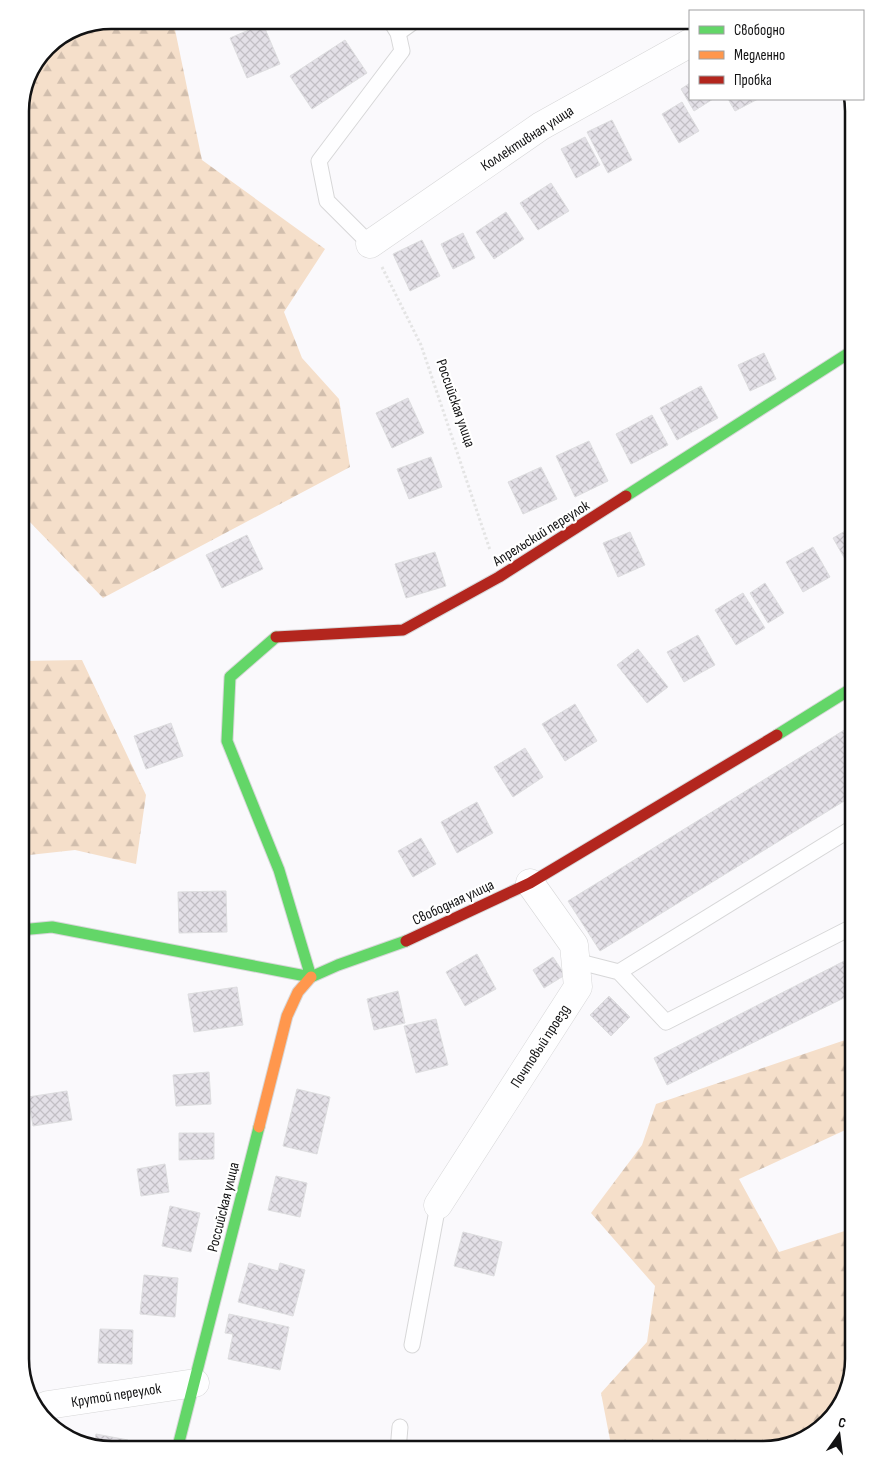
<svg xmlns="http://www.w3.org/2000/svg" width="874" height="1470" font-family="'Sofia Sans Condensed',sans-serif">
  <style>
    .forest { fill: url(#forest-firs) }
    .building { fill: url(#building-cross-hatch); stroke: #dedee0 }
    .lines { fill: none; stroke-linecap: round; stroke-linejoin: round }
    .lane-casing { stroke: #d7d7d8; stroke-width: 17 }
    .street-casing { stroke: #d7d7d8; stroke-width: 29 }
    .fast-casing { stroke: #d7d7d8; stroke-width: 13 }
    .slow-casing { stroke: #d7d7d8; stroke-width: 13 }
    .jam-casing { stroke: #d7d7d8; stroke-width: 13 }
    .path { stroke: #e4e4e4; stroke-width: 3; stroke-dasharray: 2.5 2.5; stroke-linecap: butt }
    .lane { stroke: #fefeff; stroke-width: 15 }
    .street { stroke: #fefeff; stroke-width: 28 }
    .fast { stroke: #63d668; stroke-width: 11 }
    .slow { stroke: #ff974d; stroke-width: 11 }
    .jam { stroke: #b3261e; stroke-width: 11 }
    .labels { text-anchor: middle; stroke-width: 4.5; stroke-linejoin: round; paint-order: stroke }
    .street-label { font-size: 15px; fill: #121213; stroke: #fff }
    .rim { fill: none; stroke: #121213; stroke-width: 2.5 }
  </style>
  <defs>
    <pattern id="forest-firs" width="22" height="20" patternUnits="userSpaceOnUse" patternTransform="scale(1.25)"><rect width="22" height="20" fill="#f5dfca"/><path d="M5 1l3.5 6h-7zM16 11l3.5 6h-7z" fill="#d1bead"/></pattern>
    <pattern id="building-cross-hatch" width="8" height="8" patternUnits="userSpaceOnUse" patternTransform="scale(1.25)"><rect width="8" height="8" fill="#e3e0e7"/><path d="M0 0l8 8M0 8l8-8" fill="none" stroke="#c2bfc5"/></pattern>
  </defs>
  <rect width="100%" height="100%" fill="#faf9fc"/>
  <path class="forest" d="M110 20H173L202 160 325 249 284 312 302 358 339 399 350 467 103 598 28 520 20 523V105L47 46 76 27Z
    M82 660 146 795 136 864 75 850 20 856V661Z
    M854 1037V1126L739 1179 779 1252 854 1228V1360L839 1410 803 1441 764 1450H612L601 1393 647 1342 655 1286 591 1213 642 1145 656 1104Z"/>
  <path class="building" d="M263 24 280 64 247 78 230 38Z
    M345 40 367 73 312 109 290 76Z
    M690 83V99H713L694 111 681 89Z
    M728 99H758L735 111Z
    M682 102 699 131 679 143 662 114Z
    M612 120 632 160 608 173 587 132Z
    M585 137 600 165 576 178 561 149Z
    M551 183 569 211 538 230 520 203Z
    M506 212 524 239 494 259 476 232Z
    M463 233 475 258 453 269 441 244Z
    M422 240 440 276 410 291 393 254Z
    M764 353 776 379 750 391 738 365Z
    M701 386 718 418 677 440 660 408Z
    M408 398 424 433 392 448 376 413Z
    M652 415 668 445 631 464 616 434Z
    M589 441 608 481 575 497 556 456Z
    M431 457 442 487 409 499 397 469Z
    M541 467 557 499 523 514 508 482Z
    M854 526V566L850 568 833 538Z
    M630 532 645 565 618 577 603 543Z
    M247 535 263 569 222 588 206 555Z
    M813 547 830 577 803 592 786 562Z
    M435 552 446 586 406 598 395 564Z
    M765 583 784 613 768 623 750 593Z
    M743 593 765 628 736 645 715 610Z
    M698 635 715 665 684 682 667 652Z
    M638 649 668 687 647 703 617 665Z
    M575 704 597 741 565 761 542 724Z
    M171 723 183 756 146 769 134 736Z
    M854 724V795L600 951 568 901Z
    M525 748 543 777 513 797 494 767Z
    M477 802 493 833 457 853 441 822Z
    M421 838 436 864 413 877 398 851Z
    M226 891 227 932 179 933 178 892Z
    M477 954 496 989 465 1006 446 972Z
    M854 956V993L667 1085 654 1058Z
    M553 957 565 975 544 988 533 970Z
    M237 987 243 1025 194 1032 188 994Z
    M398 991 405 1023 374 1030 367 999Z
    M609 996 630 1017 611 1036 590 1015Z
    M436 1019 448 1065 416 1073 404 1026Z
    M209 1072 211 1104 176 1106 173 1075Z
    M297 1089 330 1097 317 1154 283 1146Z
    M67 1091 72 1120 33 1126 28 1097Z
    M179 1133H214V1159L179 1160Z
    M165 1164 169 1192 141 1196 137 1169Z
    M276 1176 307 1183 300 1217 268 1210Z
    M170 1206 200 1213 191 1252 162 1246Z
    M463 1232 502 1242 494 1276 454 1266Z
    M249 1263 278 1271 280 1263 305 1270 293 1316 238 1302Z
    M144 1275 178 1278 175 1317 140 1314Z
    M229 1314 289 1327 280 1370 228 1359 233 1334 225 1333Z
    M100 1329 133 1330 132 1364 98 1363Z
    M96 1434 128 1440 126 1450H105L94 1446Z"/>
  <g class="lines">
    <g class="lane-casing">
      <path id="lane" d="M398 33 416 20
        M370 244 327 201 319 161 402 51 398 33 390 20
        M576 961 619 972 666 1022 854 926
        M619 972 854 827
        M412 1345 438 1205
        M398 1450 400 1427"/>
    </g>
    <g class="street-casing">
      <path id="street" d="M370 244 541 126 690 43
        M438 1205 578 987 574 945 530 883
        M38 1409 48 1405 195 1383"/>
    </g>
    <g class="fast-casing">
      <path id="fast" d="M626 496 849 353
        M276 637 230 677 227 741 279 870 311 977
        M777 735 854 687
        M20 930 52 927 311 977 338 965 406 941
        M177 1450 259 1127"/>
    </g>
    <g class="slow-casing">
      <path id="slow" d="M259 1127 287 1016 298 992 311 977"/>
    </g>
    <g class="jam-casing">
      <path id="jam" d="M276 637 403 630 499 577 626 496
        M406 941 530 883 777 735"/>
    </g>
    <path class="path" d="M382 267 421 345 490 550"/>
    <use href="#lane" class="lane"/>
    <use href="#street" class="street"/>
    <use href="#fast" class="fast"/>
    <use href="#slow" class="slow"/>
    <use href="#jam" class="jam"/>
  </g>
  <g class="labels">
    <g class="street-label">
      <text transform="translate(527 138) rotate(-33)" y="5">Коллективная улица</text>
      <text transform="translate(456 403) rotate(71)" y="5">Российская улица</text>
      <text transform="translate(541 533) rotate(-32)" y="5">Апрельский переулок</text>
      <text transform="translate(453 902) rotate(-25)" y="5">Свободная улица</text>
      <text transform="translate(540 1046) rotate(-57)" y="5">Почтовый проезд</text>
      <text transform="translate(223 1207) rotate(-76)" y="5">Российская улица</text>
      <text transform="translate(116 1395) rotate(-9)" y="5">Крутой переулок</text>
    </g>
  </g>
  <path d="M0 0H874V1470H0ZM111 29H763A82 82 0 0 1 845 111V1359A82 82 0 0 1 763 1441H111A82 82 0 0 1 29 1359V111A82 82 0 0 1 111 29Z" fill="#fff" fill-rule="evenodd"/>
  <path class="rim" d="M111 29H763A82 82 0 0 1 845 111V1359A82 82 0 0 1 763 1441H111A82 82 0 0 1 29 1359V111A82 82 0 0 1 111 29Z"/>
  <rect x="689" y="10" width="175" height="90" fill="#ffffff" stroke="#a0a0a1"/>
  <rect x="699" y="26" width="25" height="8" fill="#63d668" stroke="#a0a0a1"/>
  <text x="734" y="35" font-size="15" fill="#121213">Свободно</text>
  <rect x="699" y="51" width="25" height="8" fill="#ff974d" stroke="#a0a0a1"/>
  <text x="734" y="60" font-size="15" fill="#121213">Медленно</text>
  <rect x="699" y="76" width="25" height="8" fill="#b3261e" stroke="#a0a0a1"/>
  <text x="734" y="85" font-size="15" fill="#121213">Пробка</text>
  <g transform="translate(839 1435) rotate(14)" stroke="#ffffff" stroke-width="4" paint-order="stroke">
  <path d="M0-4L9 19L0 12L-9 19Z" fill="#121213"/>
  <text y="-8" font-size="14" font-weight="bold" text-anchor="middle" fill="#121213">С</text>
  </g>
</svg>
